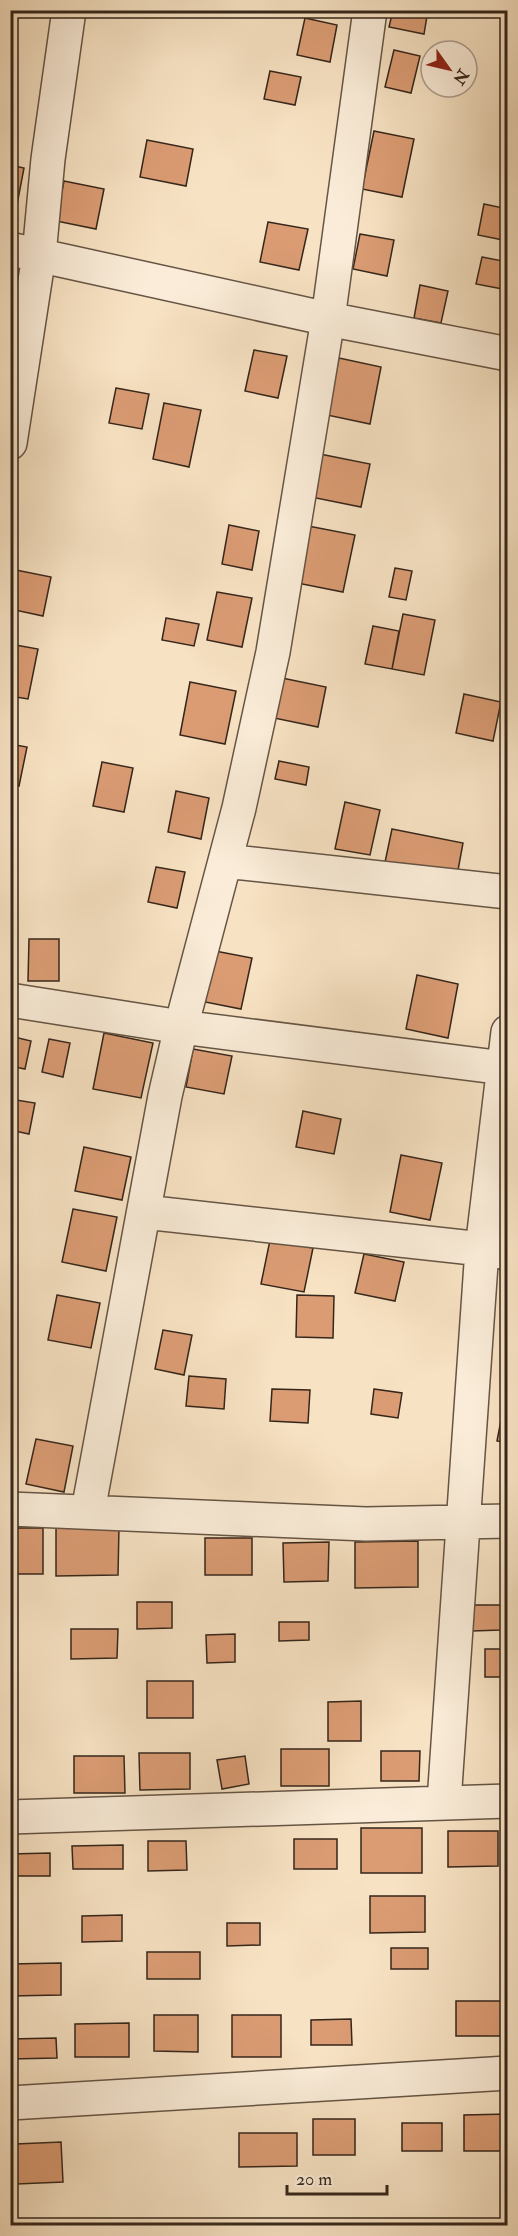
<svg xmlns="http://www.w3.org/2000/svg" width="518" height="2236" font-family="'IM FELL Double Pica',serif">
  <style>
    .building { fill: #db9c74; stroke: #35261b; stroke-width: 1.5 }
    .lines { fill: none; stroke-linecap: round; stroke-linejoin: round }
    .street-casing { stroke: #665545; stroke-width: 36 }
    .street { stroke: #faecd8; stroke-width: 33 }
  </style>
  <rect width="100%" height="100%" fill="#f7e2c3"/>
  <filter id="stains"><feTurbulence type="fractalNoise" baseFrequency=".00333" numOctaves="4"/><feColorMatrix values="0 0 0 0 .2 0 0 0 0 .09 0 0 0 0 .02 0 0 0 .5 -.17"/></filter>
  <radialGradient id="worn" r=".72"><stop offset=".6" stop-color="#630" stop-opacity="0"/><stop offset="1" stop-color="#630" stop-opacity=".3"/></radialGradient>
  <path class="building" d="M393 10H428L424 34 389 27Z
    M305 18 337 25 330 62 297 55Z
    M394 50 420 56 411 93 385 87Z
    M270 71 301 77 295 105 264 99Z
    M374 131 414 139 402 197 362 189Z
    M147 140 193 149 186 186 140 177Z
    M10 165 24 168 16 210 10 209Z
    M64 181 104 189 96 229 56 221Z
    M484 204 508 209V241L478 235Z
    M268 222 308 229 299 270 260 262Z
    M360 234 394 240 387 276 353 269Z
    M482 257 508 262V290L476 284Z
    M420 285 448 291 441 323 414 318Z
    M254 350 287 356 278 398 245 391Z
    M339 358 381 367 370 424 327 415Z
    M116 388 149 394 142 429 109 423Z
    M164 403 201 410 189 467 153 459Z
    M320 454 370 464 361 507 311 497Z
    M229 525 259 531 252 570 222 564Z
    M303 525 355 535 343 592 292 582Z
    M395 568 412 571 406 600 389 597Z
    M11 569 51 577 43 616 10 609Z
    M217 592 252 598 242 647 207 640Z
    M403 614 435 620 424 675 392 669Z
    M166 618 199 624 194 646 162 640Z
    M373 626 399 631 392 669 365 664Z
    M10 644 38 649 28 699 10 696Z
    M282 678 326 687 318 727 274 718Z
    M190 682 236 691 225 744 180 735Z
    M464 694 501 702 493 741 456 733Z
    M10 744 27 747 19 786 10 784Z
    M279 761 309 767 306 785 275 779Z
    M102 762 133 768 124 812 93 806Z
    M176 791 209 798 201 839 168 832Z
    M345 802 380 810 370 855 335 849Z
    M392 829 463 843 456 881 384 867Z
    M156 867 185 872 177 908 148 902Z
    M29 939H59V981H28Z
    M210 950 252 958 241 1009 200 1001Z
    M417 975 458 984 448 1038 406 1029Z
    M104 1033 153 1043 141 1098 93 1089Z
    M10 1036 31 1041 25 1069 10 1066Z
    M49 1039 70 1043 63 1077 42 1072Z
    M193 1049 232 1056 224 1094 186 1087Z
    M10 1099 35 1103 29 1134 10 1130Z
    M303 1111 341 1119 334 1154 296 1147Z
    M84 1147 131 1157 122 1200 75 1191Z
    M401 1155 442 1163 430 1220 390 1212Z
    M73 1209 117 1217 106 1271 62 1262Z
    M270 1240 313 1248 304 1292 261 1284Z
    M364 1254 404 1262 395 1301 355 1293Z
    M57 1295 100 1303 91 1348 48 1340Z
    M297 1295 334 1296 333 1338 296 1337Z
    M163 1330 192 1335 184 1375 155 1369Z
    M10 1376 17 1377 10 1409Z
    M189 1376 226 1379 224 1409 186 1406Z
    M272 1389 310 1390 308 1423 270 1421Z
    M374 1389 402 1393 398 1418 371 1414Z
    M503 1410 508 1411V1443L497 1441Z
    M36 1439 73 1446 64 1492 26 1484Z
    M56 1527H119L118 1575 56 1576Z
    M10 1528H43V1574H10Z
    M205 1538H252V1575H205Z
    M418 1541V1587L355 1588V1542Z
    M329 1542 328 1581 284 1582 283 1543Z
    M137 1602H172V1628L137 1629Z
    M472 1605H501V1630L472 1631Z
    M279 1622H309V1640L279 1641Z
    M71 1629H118L117 1658 71 1659Z
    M235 1634V1662L207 1663 206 1635Z
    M485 1649H508V1677H485Z
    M147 1681H193V1718H147Z
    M361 1701V1741H328V1702Z
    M281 1749H329V1786H281Z
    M381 1751H420L419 1781H381Z
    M139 1753H190V1789L140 1790Z
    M74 1756H124L125 1793H74Z
    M245 1756 249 1784 222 1789 217 1760Z
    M361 1828H422V1873H361Z
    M448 1831H498V1866L448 1867Z
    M294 1839H337V1869H294Z
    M148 1841H186L187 1870 148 1871Z
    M123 1845V1869H73L72 1846Z
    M50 1853V1876H10V1854Z
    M370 1896H425V1932L370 1933Z
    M122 1915V1941L82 1942V1916Z
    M227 1923H260V1945L227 1946Z
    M391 1948H428V1969H391Z
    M147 1952H200V1979H147Z
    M61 1963V1995L10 1996V1964Z
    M456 2001H508V2036H456Z
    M154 2015H198V2052L154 2051Z
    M232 2015H281V2057H232Z
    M351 2019 352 2045H311V2020Z
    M129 2023V2057H75V2024Z
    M56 2038 57 2058 10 2059V2039Z
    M508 2114V2151H464V2115Z
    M313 2119H355V2155H313Z
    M402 2123H442V2151H402Z
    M239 2133H297V2166L239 2167Z
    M61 2142 63 2182 17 2184 16 2144Z
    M10 2167H12V2226H10Z"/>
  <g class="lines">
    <g class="street-casing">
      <path id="street" d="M10 249 328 319 508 354
        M10 443 39 255 48 159 69 10
        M225 861 508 892
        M10 1000 181 1027 504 1068
        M144 1212 482 1249 508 1253
        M10 1509 366 1524 508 1521
        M88 1511 165 1096 181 1027 239 808 273 652 328 319 370 10
        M444 1802 482 1249 508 1032
        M10 1817 508 1801
        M10 2103 508 2073"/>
    </g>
    <use href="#street" class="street"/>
  </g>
  <rect width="518" height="2236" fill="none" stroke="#f7e2c3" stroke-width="36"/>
  <rect x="12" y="12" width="494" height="2212" fill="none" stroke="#35261b" stroke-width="3"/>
  <rect x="18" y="18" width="482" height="2200" fill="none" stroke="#35261b" stroke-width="1.5"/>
  <g transform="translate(449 69) rotate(124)"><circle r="28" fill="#faecd8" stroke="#ab9d8c" stroke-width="1.5"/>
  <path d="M0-4.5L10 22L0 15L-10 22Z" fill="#8f2418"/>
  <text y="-9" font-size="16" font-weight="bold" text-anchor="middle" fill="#35261b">N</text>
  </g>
  <path d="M287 2185v9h100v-9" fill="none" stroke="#35261b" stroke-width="3"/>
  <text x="296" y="2185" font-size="18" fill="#35261b" stroke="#faecd8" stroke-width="4.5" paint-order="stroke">20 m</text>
  <rect width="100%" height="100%" filter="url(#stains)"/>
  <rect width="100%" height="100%" fill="url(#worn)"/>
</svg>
